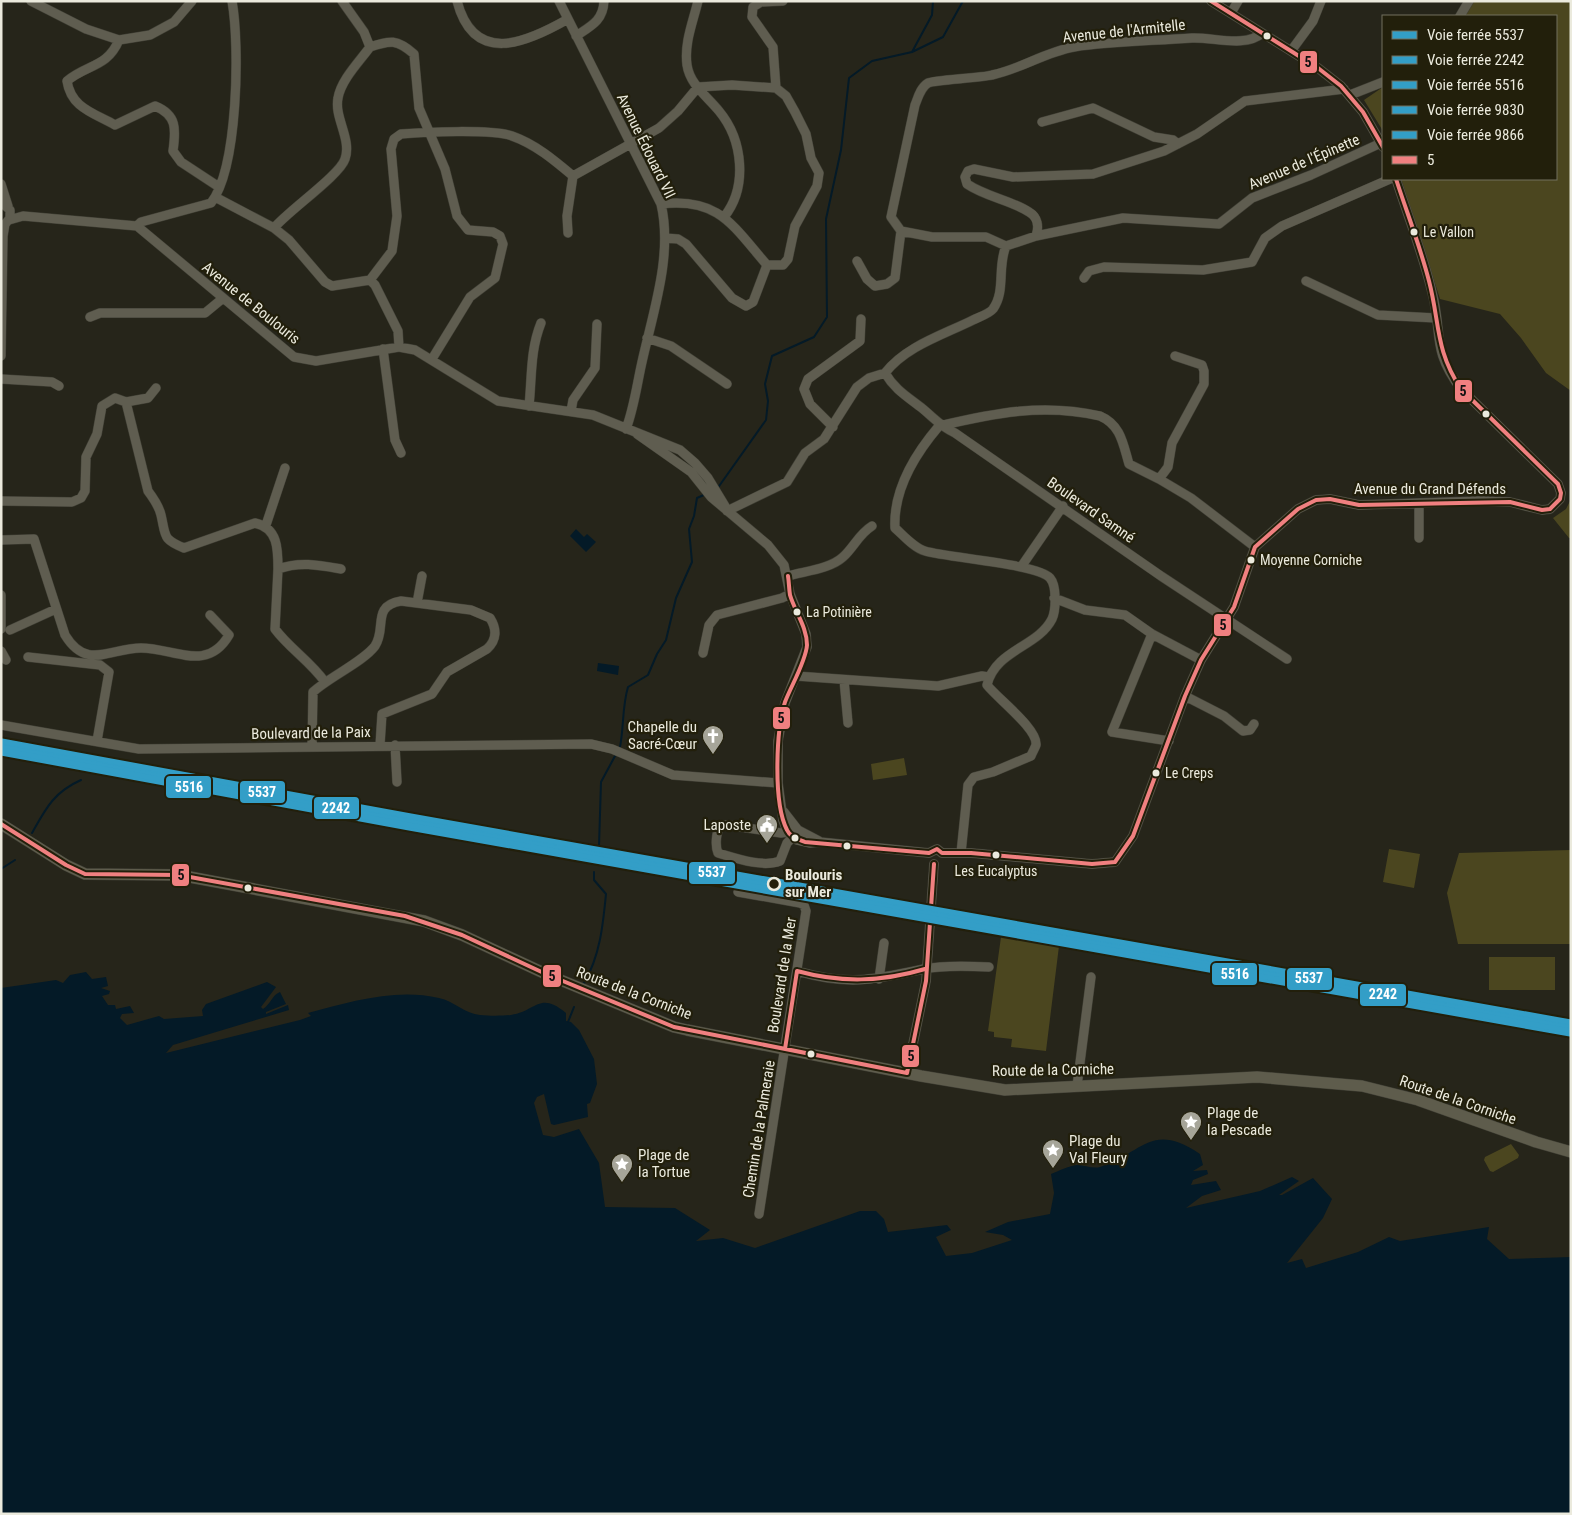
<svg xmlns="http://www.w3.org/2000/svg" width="1572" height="1515" font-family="'Roboto Condensed',sans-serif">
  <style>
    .green { fill: #4b461f }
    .water { fill: #041a27 }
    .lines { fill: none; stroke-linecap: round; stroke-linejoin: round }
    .stream { stroke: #041a27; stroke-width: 2 }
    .minor-casing { stroke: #414036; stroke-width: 10 }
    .major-casing { stroke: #414036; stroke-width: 12 }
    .minor { stroke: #5f5d50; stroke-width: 9 }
    .major { stroke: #5e5c4c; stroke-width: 11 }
    .bus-1-casing { stroke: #221f0b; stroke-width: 8 }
    .bus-1 { stroke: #f08080; stroke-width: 4 }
    .rail-1-casing { stroke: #221f0b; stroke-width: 9 }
    .rail-2-casing { stroke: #221f0b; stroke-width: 9 }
    .rail-3-casing { stroke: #221f0b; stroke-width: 9 }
    .rail-4-casing { stroke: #221f0b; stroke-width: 9 }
    .rail-5-casing { stroke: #221f0b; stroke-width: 9 }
    .rail-1 { stroke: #339ec7; stroke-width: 5 }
    .rail-2 { stroke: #339ec7; stroke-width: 5 }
    .rail-3 { stroke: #339ec7; stroke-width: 5 }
    .rail-4 { stroke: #339ec7; stroke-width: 5 }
    .rail-5 { stroke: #339ec7; stroke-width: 5 }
    .bus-dot { fill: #ebeadd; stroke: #221f0b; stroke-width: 2 }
    .stop-dot { fill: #221f0b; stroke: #ebeadd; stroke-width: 2.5 }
    .labels { text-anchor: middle; stroke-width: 4.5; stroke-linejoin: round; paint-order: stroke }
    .bus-label { font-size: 14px; fill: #ebeadd; stroke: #221f0b; text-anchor: start }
    .street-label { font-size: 15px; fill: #ebeadd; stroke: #221f0b }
    .poi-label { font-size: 15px; fill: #ebeadd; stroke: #221f0b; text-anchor: start }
    .stop-label { font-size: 15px; font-weight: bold; fill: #ebeadd; stroke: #221f0b; text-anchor: start }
    .line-badge { stroke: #221f0b; stroke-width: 2 }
    .badge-label { font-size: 14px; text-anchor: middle; font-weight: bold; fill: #fff }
    .pale-badge-label { font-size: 14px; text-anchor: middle; font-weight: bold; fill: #111 }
  </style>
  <rect width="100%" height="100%" fill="#26251a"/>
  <path class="green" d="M1474 1H1571V391L1546 373 1521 338 1500 314 1440 299 1401 179H1556V16H1464Z
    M1383 87V131L1364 100Z
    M1571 499V538H1569L1553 518 1566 509Z
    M904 758 907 775 873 780 871 764Z
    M1389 849 1420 854 1414 888 1383 882Z
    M1571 850V944H1458L1447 893 1459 853Z
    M1001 937 1059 946 1046 1051 1011 1047 1012 1039 994 1037V1032L988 1031Z
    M1489 957H1555V990H1489Z
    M1511 1144 1519 1155 1518 1158 1493 1172 1490 1171 1484 1160 1485 1157Z"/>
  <path class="water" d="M576 529 584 537 587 534 596 542 586 552 570 536Z
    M598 663 619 666 618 675 597 671Z
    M86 972 92 979 106 977 108 986 101 988 110 991 109 994 102 996 108 1005H115L116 1009 130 1006 134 1013 122 1014 120 1018 127 1025 159 1016 164 1019 203 1016 202 1010 206 1004 267 982 276 987 261 1007 263 1009C270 1005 272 995 280 992L286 1004 266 1012V1014L288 1005 289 1010 173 1045 166 1053 300 1020 311 1016 308 1013C350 1002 395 988 439 998 454 1001 465 1014 480 1015 489 1016 502 1016 511 1015 537 1011 539 991 566 1013V1021L571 1022 579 1030 594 1059 597 1084 590 1103 587 1104 588 1117 554 1125 551 1124 544 1094 537 1097 534 1103 543 1135 554 1137 579 1129 599 1163 605 1207 675 1208 710 1230 696 1241 723 1238 755 1248 860 1211H876L884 1219 888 1232 947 1225 951 1230 936 1237 946 1256 972 1253 1012 1240 1003 1235 985 1232 1008 1222 1050 1214 1054 1193 1051 1174C1059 1171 1068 1166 1077 1165 1084 1165 1093 1169 1100 1167 1143 1153 1151 1121 1200 1154L1203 1165 1193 1171 1207 1170 1208 1174 1193 1180 1191 1185 1216 1181 1221 1190 1202 1196 1186 1208 1260 1191 1292 1177 1299 1181 1279 1195H1282L1313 1178 1332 1199 1323 1218 1287 1263 1302 1259 1306 1268 1358 1252 1389 1237 1400 1241 1489 1227 1487 1239 1509 1259 1571 1257V1514H1V988L56 980 63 983 70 975Z"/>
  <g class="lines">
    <path class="stream" d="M912 52 943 37 963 1
      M717 489 766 420 768 401 765 384 772 356 814 337 827 317 826 219 841 150 849 78 872 61 912 52 932 15 933 1
      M620 747C624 727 622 707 628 687L648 675 657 654 666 640 676 598 692 562 689 529 694 516 697 498 706 494
      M32 833C46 808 54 792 81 780
      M599 846 601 782 615 756
      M1 869 15 860
      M584 983C600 956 603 925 606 894L594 880V872
      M568 1022 574 1007"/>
    <g class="minor-casing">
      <path id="minor" d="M31 1 86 29 119 40 150 35 174 22 192 1
        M457 1C474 66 526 43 568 19
        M559 1 661 204C673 255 653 312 642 362 637 384 634 408 626 429
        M698 1C693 22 684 43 687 65 690 85 707 96 719 111 743 140 748 187 724 217
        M1211 1 1318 68 1341 86 1363 112 1383 147
        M1231 13 1238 1
        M1460 16 1469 1
        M576 36C591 26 603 21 604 1
        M119 40C107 68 87 64 67 81 71 108 94 113 115 125L155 106C177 115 176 129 173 151L181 162 219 187
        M370 47C390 40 397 39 414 54L419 108 445 169 457 216 468 230 493 232 500 236 503 244 495 278 470 297 432 359
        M1291 51 1313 21 1321 1
        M776 88 773 47 752 17 753 7 761 2 783 1
        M1350 95 1383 82
        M1042 122 1093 108 1154 137 1173 140 1178 144
        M1 184 8 206
        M215 197 274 228 289 240 325 282 332 286 370 280 375 285 398 331 399 347
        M1 202 10 210V218L6 223
        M661 204C719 197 733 226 767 265
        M9 220 23 216 137 226 294 357 316 361 399 347 415 350 498 401 593 415 680 450 695 463 708 478 725 506
        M137 226 141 222 211 203C238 168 240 46 232 1
        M274 228C288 211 340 175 345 159 352 139 334 118 338 98 341 80 359 62 370 47L364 32 342 1
        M568 233 567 216 573 176
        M1036 236 1123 218 1219 224 1252 198 1311 175 1381 143
        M666 238 678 239 686 244 732 298 746 306 753 302 767 265H783L788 259 795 226 817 186 819 173 811 158 806 134 795 112 786 96 776 88
        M1006 246 986 237H932L901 231 891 217 915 105C918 98 920 88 928 83 934 80 980 78 992 75 1021 69 1045 52 1074 47 1113 41 1154 41 1192 38 1213 37 1246 48 1262 33
        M857 261 867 279 875 286 887 284 895 278 901 231
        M1084 278 1089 271 1104 267 1203 270 1252 262 1265 238 1282 226 1390 179
        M370 280 392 251 397 216 391 149 394 139 401 134C424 132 493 129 512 136 535 144 554 160 573 176L659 128 678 111 698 87 732 85 776 88
        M1306 281 1378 315 1436 318
        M90 317 100 313H205L222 299
        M647 338 671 346 727 384
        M383 349 395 440 401 453
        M1 356 3 236 5 224
        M1 379 52 382 59 386
        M126 402 148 491C154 499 159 506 161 515 166 536 162 539 184 548L255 523C278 528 278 549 278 569
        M126 402 148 398 156 388
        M529 406C532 378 530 350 541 323
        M571 411 573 400 595 368 597 324
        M939 426C916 453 893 490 895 528 903 535 914 548 925 551 949 558 1038 564 1050 578 1057 586 1056 610 1052 619 1038 647 995 650 987 685 998 699 1038 729 1036 745 1035 748 1032 753 1031 756L993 772 974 777 968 785 961 853
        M939 426C995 413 1043 403 1100 416 1121 425 1123 444 1129 464L1159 479 1191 498 1255 547
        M833 427 810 404 804 389 808 379 860 341 861 319
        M637 434 691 472 711 497 768 545 784 565 790 594 806 634 807 647 785 703 778 741V783L783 820 787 831 797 840 810 843 820 842 929 853 937 849 942 853H971L1092 864 1115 862 1133 836 1185 696 1201 660 1234 607 1255 547 1298 509 1316 500 1330 499 1359 505 1480 501 1510 502 1542 510 1550 509 1560 499 1561 493 1558 484 1461 389C1431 349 1443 334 1432 292 1423 254 1408 216 1396 179
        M1159 479 1168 467 1172 443 1204 384V371L1202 365 1175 356
        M1 501 72 502 81 498 85 491 86 457 97 434 102 406 115 398 126 402
        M727 511 787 482 805 453 824 439 857 387 869 378 885 373
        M266 525 285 468
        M1419 538V504
        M1 540 34 539 65 635C87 671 110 648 141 648 174 648 207 673 229 635L210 615
        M1021 567 1063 506
        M788 576C805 571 830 569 843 557 854 547 859 534 872 526
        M1 595V629
        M1054 598 1085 610 1125 615 1152 634 1201 660
        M417 603 422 576
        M10 630 56 609
        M1152 634 1112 732 1169 741
        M1 651 6 660
        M703 653 709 625 717 615 782 598 790 594
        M28 657 100 665 109 672 97 741
        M1287 659 1161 576 955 433C940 426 935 419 923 409 908 397 895 390 885 373 906 346 943 335 973 320 979 317 989 314 993 309 1006 291 997 267 1006 246L1036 236C1039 227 1038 217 1029 212 1011 200 986 197 967 184L965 177 968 171 974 169 1013 177 1093 174 1164 151 1197 134 1245 101 1344 89
        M796 676 938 686 982 676 989 677
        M844 680 848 723
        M325 682C310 661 289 648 275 629L278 569C300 561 319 565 341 569
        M1185 696 1224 716 1243 731 1250 730 1254 724
        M1 725 139 749 591 744 612 749 673 775 778 783
        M395 745 397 782
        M312 746 313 692C329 677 363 662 375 646 387 628 371 606 401 601L471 610 490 618C497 629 497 640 487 649L447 672 432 694 382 714 380 745
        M784 812 798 830 819 841
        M793 837 787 843 780 861C763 868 735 858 718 853 715 846 716 833 720 826L727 825 781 833 798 830
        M738 892 800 903 804 905 806 911 759 1214
        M797 971C848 986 873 980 924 969 943 965 970 966 989 967
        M879 979 884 943
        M907 1073 926 981 934 864
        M1077 1086 1091 977"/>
    </g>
    <g class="major-casing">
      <path id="major" d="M1 824 66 865 85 874 179 875 424 921 462 935 546 974 674 1027 687 1030 921 1076 1005 1090 1257 1077 1362 1086 1418 1100 1536 1142 1571 1152"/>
    </g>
    <use href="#minor" class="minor"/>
    <use href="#major" class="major"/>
    <g class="bus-1-casing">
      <path id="bus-1" d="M1211 1 1318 68 1341 86 1363 112 1383 147
        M788 576C789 582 789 589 790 595 795 612 807 627 807 645 806 661 791 686 785 702 776 730 773 803 787 830 790 837 798 839 805 842L929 853 937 849 942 853H971L1092 864 1115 862
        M1 824 66 865 85 874 179 875 405 916 462 935 546 974 674 1027 907 1073 926 981 934 864
        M1115 862 1133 836 1185 696 1201 660 1234 607 1255 547 1298 509 1316 500 1330 499 1359 505 1510 502 1542 510 1550 509 1560 499 1561 493 1558 484 1461 389C1435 350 1440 323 1429 281 1420 246 1407 213 1396 179
        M785 1049 797 971C841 983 881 982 925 969"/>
    </g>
    <use href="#bus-1" class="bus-1"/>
    <g class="rail-1-casing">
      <path id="rail-1" d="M1 744 410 819 1571 1025"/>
    </g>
    <g class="rail-2-casing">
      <path id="rail-2" d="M1 747 410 822 1571 1028"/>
    </g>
    <g class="rail-3-casing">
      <path id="rail-3" d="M1 753 409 828 1570 1034"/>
    </g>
    <g class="rail-4-casing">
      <path id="rail-4" d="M1 750 409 825 1570 1031"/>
    </g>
    <g class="rail-5-casing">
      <path id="rail-5" d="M2 741 411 816 1571 1022"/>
    </g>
    <use href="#rail-1" class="rail-1"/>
    <use href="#rail-2" class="rail-2"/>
    <use href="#rail-3" class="rail-3"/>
    <use href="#rail-4" class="rail-4"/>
    <use href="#rail-5" class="rail-5"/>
  </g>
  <defs>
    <g id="church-pin" transform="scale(1.125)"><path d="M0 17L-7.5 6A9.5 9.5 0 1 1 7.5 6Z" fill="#a6a599" stroke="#221f0b"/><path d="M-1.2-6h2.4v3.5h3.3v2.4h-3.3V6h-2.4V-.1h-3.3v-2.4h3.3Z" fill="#fff"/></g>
    <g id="civic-pin" transform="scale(1.125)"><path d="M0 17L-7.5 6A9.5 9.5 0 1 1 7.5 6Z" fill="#a6a599" stroke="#221f0b"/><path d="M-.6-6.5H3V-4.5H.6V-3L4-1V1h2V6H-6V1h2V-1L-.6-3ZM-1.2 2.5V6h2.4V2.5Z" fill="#fff"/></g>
    <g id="sight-pin" transform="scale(1.125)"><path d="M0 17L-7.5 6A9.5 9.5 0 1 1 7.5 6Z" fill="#a6a599" stroke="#221f0b"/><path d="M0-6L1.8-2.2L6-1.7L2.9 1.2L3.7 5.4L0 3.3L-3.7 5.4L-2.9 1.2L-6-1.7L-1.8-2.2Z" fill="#fff"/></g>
  </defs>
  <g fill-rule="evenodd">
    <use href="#church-pin" x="713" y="736"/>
    <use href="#civic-pin" x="767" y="825"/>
    <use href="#sight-pin" x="1191" y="1122"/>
    <use href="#sight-pin" x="1053" y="1150"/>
    <use href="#sight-pin" x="622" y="1164"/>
  </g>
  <g class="bus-dot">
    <circle cx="1267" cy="36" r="4.5"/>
    <circle cx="1414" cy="232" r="4.5"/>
    <circle cx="1486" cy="414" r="4.5"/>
    <circle cx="1251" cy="560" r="4.5"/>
    <circle cx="797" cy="612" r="4.5"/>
    <circle cx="1156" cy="773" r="4.5"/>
    <circle cx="795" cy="838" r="4.5"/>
    <circle cx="847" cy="846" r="4.5"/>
    <circle cx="996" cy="855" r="4.5"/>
    <circle cx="248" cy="888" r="4.5"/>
    <circle cx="811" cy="1054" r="4.5"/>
  </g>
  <circle class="stop-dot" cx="774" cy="884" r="6"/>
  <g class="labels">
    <g class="bus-label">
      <text x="1423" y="237">Le Vallon</text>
      <text x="1260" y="565">Moyenne Corniche</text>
      <text x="806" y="617">La Potinière</text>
      <text x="1165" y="778">Le Creps</text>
      <text x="996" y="876" text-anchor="middle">Les Eucalyptus</text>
    </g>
    <g class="street-label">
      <text transform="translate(1124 31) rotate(-6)" y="5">Avenue de l'Armitelle</text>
      <text transform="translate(646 146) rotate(64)" y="5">Avenue Édouard VII</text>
      <text transform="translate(1304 162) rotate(-23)" y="5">Avenue de l'Épinette</text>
      <text transform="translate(251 303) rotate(39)" y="5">Avenue de Boulouris</text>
      <text x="1430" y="494">Avenue du Grand Défends</text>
      <text transform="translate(1091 510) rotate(35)" y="5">Boulevard Samné</text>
      <text transform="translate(311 733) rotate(-1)" y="5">Boulevard de la Paix</text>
      <text transform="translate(782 975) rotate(-81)" y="5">Boulevard de la Mer</text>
      <text transform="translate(634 993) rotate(21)" y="5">Route de la Corniche</text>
      <text transform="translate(1053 1070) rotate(-1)" y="5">Route de la Corniche</text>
      <text transform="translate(1458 1100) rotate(19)" y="5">Route de la Corniche</text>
      <text transform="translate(759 1129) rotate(-81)" y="5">Chemin de la Palmeraie</text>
    </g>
    <g class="poi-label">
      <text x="697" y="732" text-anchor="end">Chapelle du<tspan x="697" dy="17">Sacré-Cœur</tspan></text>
      <text x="751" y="830" text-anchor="end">Laposte</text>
      <text x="1207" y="1118">Plage de<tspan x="1207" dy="17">la Pescade</tspan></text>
      <text x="1069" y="1146">Plage du<tspan x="1069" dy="17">Val Fleury</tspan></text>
      <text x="638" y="1160">Plage de<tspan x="638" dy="17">la Tortue</tspan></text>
    </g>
    <g class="stop-label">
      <text x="785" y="880">Boulouris<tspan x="785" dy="17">sur Mer</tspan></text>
    </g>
  </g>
  <g class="line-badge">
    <rect x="1299" y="50" width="19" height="24" rx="5" fill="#f08080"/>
    <rect x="1454" y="379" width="19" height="24" rx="5" fill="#f08080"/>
    <rect x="1213" y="613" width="19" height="24" rx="5" fill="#f08080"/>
    <rect x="772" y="706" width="19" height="24" rx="5" fill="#f08080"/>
    <rect x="165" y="775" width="47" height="24" rx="5" fill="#339ec7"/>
    <rect x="239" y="780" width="47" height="24" rx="5" fill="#339ec7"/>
    <rect x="313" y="796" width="47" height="24" rx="5" fill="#339ec7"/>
    <rect x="688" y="861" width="48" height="24" rx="5" fill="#339ec7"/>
    <rect x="171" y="863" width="19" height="24" rx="5" fill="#f08080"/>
    <rect x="1211" y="962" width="47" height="24" rx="5" fill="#339ec7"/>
    <rect x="542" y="964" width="20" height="24" rx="5" fill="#f08080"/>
    <rect x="1286" y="967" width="47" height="24" rx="5" fill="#339ec7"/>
    <rect x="1359" y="983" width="48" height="24" rx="5" fill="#339ec7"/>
    <rect x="901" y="1044" width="19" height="24" rx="5" fill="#f08080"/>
  </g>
  <g class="badge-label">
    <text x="189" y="792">5516</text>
    <text x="262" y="797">5537</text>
    <text x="336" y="813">2242</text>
    <text x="712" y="877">5537</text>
    <text x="1235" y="979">5516</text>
    <text x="1309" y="983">5537</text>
    <text x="1383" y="999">2242</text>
  </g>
  <g class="pale-badge-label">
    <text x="1308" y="67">5</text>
    <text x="1463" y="396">5</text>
    <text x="1223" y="630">5</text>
    <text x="781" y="723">5</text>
    <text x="181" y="880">5</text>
    <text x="552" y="981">5</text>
    <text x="911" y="1061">5</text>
  </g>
  <rect width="1572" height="1515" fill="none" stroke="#ebeadd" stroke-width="5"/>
  <rect x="1382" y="15" width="175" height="165" fill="#221f0b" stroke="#72705f"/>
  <rect x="1392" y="31" width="25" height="8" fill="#339ec7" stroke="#72705f"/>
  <text x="1427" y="40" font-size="15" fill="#ebeadd">Voie ferrée 5537</text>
  <rect x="1392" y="56" width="25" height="8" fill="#339ec7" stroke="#72705f"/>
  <text x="1427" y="65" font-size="15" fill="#ebeadd">Voie ferrée 2242</text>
  <rect x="1392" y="81" width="25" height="8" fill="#339ec7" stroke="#72705f"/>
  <text x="1427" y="90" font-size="15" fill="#ebeadd">Voie ferrée 5516</text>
  <rect x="1392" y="106" width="25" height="8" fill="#339ec7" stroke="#72705f"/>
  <text x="1427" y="115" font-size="15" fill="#ebeadd">Voie ferrée 9830</text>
  <rect x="1392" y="131" width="25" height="8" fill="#339ec7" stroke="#72705f"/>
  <text x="1427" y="140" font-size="15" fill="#ebeadd">Voie ferrée 9866</text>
  <rect x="1392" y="156" width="25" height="8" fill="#f08080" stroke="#72705f"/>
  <text x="1427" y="165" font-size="15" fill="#ebeadd">5</text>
</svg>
